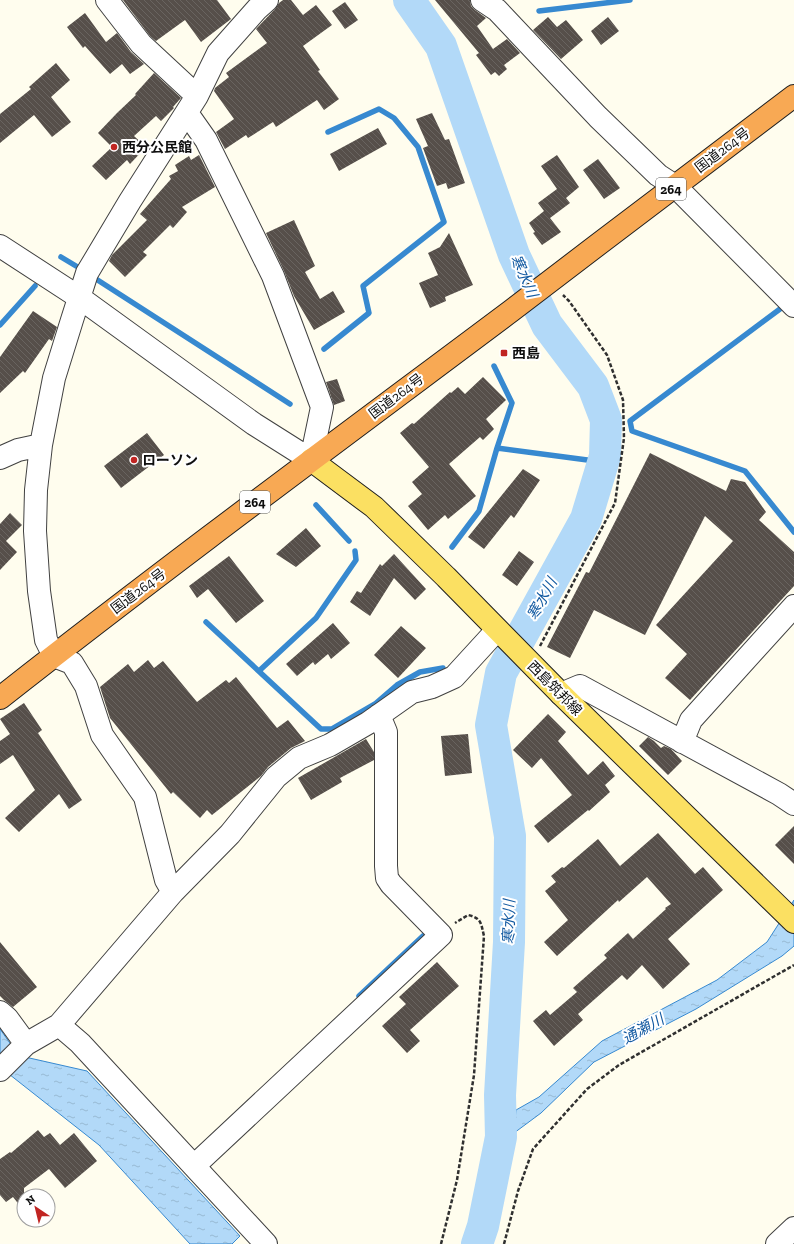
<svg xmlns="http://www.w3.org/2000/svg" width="794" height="1244" font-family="'Zilla Slab','Noto Sans JP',serif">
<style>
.water{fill:url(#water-ripples);stroke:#3789d0}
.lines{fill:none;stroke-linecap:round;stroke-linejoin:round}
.stream{stroke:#3789d0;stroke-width:5.5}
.river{stroke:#b2d9f8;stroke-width:32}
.building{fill:url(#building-back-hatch)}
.minor-casing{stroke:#414141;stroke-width:24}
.major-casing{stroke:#1f1f1f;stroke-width:24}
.highway-casing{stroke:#1f1f1f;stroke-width:24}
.path{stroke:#303030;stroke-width:2.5;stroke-dasharray:4 2;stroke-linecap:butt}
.minor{stroke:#fff;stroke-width:22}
.major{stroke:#fbe062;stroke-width:22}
.highway{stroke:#f8a954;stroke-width:22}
.poi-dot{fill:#c12522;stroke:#fff;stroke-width:1.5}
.labels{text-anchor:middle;stroke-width:4;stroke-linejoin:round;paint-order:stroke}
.shield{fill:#fff;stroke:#565656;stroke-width:1}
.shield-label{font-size:13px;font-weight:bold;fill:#0e0e0e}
.poi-label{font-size:14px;font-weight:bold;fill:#0e0e0e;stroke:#fff;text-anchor:start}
.street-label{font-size:14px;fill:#0e0e0e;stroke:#fff}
.water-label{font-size:15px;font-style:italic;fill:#145ba2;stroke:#fff}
</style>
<defs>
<pattern id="water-ripples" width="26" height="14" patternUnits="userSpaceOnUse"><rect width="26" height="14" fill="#b2d9f8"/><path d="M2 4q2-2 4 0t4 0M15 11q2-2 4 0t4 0" fill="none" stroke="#98b9d3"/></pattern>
<pattern id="building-back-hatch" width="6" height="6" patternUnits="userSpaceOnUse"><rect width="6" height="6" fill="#564f4a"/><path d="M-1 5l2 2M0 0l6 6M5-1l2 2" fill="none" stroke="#696460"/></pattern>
</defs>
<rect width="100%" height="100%" fill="#fffdee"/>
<!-- water -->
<path class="water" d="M 794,900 L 794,946 L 782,956 L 696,1009 L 594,1062 L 541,1113 L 514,1133 L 516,1110 L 539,1097 L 602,1041 L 717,980 L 767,942 Z
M 0,1029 L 14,1049 L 25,1057 L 87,1071 L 240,1236 L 232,1244 L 190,1244 L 99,1145 L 0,1067 Z"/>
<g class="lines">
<!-- stream -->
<path class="stream" d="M 539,11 L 630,0
M 61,257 L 76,266
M 96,279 L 290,404
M 784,306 L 630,421 L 632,431 L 745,471 L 794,532
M 0,325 L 35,286
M 324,349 L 369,313 L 363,286 L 444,222 L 418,147 L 394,118 L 379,109 L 328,132
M 494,366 L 512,403 L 497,448 L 595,461 L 605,456
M 316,505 L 349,541
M 452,547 L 479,511 L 497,448
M 206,622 L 321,729 L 332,729 L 375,704 L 397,685 L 420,672 L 443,668
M 259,671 L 316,618 L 356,560 L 355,551
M 359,996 L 423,936"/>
<!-- river -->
<path class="river" d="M 409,0 L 441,46 L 514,255 L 547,325 L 593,386 L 606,420 L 605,456 L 586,519 L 501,673 L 491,725 L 510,836 L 509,942 L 500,1095 L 501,1137 L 483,1226 L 477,1244"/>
</g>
<!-- building -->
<path class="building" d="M 123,0 L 217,0 L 231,19 L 201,42 L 185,20 L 156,41 L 150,36 Z
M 283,0 L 291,0 L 303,15 L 316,5 L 332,25 L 303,46 L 320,70 L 318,71 L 339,99 L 324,110 L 317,100 L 276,127 L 273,122 L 248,138 L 246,135 L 225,149 L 216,132 L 234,119 L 214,91 L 215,88 L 229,77 L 226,73 L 267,43 L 256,29 L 275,9 L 279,3 Z
M 435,0 L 470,0 L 471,6 L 475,10 L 486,18 L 477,26 L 493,49 L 507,39 L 520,53 L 504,65 L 507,69 L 499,76 L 495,72 L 491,75 L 476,55 L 479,53 Z
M 345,2 L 358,20 L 345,29 L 332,11 Z
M 85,13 L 106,42 L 117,33 L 131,52 L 144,64 L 130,74 L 122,64 L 110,74 L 85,46 L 83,48 L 67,27 Z
M 548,17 L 557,27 L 566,20 L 583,40 L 561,59 L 533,30 Z
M 608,17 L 619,31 L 601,45 L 591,31 Z
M 56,63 L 70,80 L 51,97 L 71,122 L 52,137 L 34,115 L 0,143 L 0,114 L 31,89 L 29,87 Z
M 154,73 L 181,98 L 173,107 L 174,108 L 161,121 L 156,116 L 134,136 L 146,147 L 130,164 L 127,160 L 106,180 L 92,166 L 112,147 L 98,133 L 117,113 L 136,95 L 135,94 Z
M 432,113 L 445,140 L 449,139 L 465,183 L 448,189 L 446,183 L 437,186 L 423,148 L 428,146 L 416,119 Z
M 378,128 L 387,144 L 339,171 L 330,154 Z
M 199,155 L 215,187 L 182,207 L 187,212 L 173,228 L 170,225 L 143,252 L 147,255 L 125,277 L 109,261 L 112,255 L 147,220 L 140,214 L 171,179 L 169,176 L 178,171 L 175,165 L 189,156 L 191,160 Z
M 557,155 L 579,187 L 566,198 L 570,203 L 550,218 L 561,232 L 542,245 L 533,233 L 535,232 L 529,223 L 544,211 L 538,203 L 557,189 L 541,166 Z
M 598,159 L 620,188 L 604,199 L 583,170 Z
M 294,220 L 315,266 L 305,272 L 320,299 L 333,291 L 345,312 L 314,330 L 294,296 L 284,271 L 266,233 Z
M 449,233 L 473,285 L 445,297 L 446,301 L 430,308 L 419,283 L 438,275 L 428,253 L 440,247 Z
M 33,311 L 57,327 L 52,341 L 49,339 L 25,373 L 23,371 L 0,393 L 0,357 Z
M 483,377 L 506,400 L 486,419 L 494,429 L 483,440 L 480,437 L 449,464 L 476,496 L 448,519 L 445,515 L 428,530 L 408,506 L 422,494 L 412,482 L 429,467 L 400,433 L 412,423 L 414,424 L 450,392 L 451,393 L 458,387 L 465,394 Z
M 337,379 L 345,401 L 334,405 L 326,382 Z
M 147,433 L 164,455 L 121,488 L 104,466 Z
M 650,453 L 726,491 L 731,479 L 745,482 L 766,512 L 759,520 L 794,552 L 794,586 L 690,700 L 665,678 L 687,654 L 656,625 L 733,541 L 705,516 L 645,635 L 594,610 L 570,658 L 547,647 L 586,572 L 589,573 Z
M 523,469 L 540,480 L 514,518 L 511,515 L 484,549 L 468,537 Z
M 10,513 L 22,525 L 6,541 L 17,552 L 0,570 L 0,524 Z
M 306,528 L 321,546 L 296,567 L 276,554 Z
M 519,551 L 534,562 L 517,586 L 502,575 Z
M 394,554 L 426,589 L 415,600 L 394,578 L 370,616 L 350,602 L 357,591 L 361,593 L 380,564 L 382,566 Z
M 229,556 L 264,601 L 236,623 L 208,589 L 197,598 L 189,586 Z
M 333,623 L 350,643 L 331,659 L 328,654 L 315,665 L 313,662 L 297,676 L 286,664 Z
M 401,626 L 426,648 L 398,678 L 374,655 Z
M 148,660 L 154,668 L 163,661 L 197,702 L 226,680 L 229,683 L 236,677 L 277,728 L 288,720 L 305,741 L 291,748 L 268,767 L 261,776 L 212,815 L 207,810 L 200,818 L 173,792 L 171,794 L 110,718 L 100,687 L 128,664 L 134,672 Z
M 24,703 L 42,730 L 38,733 L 82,800 L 69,809 L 59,794 L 19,832 L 5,818 L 35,790 L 13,755 L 0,764 L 0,741 L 10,734 L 0,719 Z
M 548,714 L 566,732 L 558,741 L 588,775 L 603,761 L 615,776 L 605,785 L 610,792 L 589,811 L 588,810 L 548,843 L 534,826 L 572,795 L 541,758 L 532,768 L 513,750 Z
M 468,734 L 472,773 L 445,776 L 441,736 Z
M 648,737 L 654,741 L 661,748 L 664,746 L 671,749 L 682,761 L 668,775 L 639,746 Z
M 366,739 L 374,752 L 374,760 L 340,778 L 342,782 L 311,800 L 298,778 Z
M 794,826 L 794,864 L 775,845 Z
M 658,833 L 695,874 L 703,867 L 723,890 L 668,939 L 690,964 L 663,989 L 642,965 L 627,980 L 622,975 L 578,1014 L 583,1020 L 554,1046 L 533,1021 L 546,1010 L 550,1015 L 577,992 L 573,988 L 607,958 L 604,955 L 628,933 L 633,939 L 666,909 L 665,908 L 671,904 L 647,877 L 619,902 L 618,900 L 557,956 L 544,942 L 568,920 L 545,891 L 556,882 L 551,876 L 562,867 L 564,868 L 598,839 L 620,866 Z
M 0,942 L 37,987 L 13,1007 L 4,1000 L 0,996 Z
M 437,962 L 459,986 L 410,1030 L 420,1041 L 407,1053 L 382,1026 L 406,1004 L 399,997 Z
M 38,1130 L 44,1137 L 50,1133 L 60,1145 L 74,1133 L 97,1161 L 65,1188 L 49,1169 L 24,1188 L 24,1211 L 13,1197 L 6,1202 L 0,1195 L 0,1159 L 10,1152 L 11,1153 Z"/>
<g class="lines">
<!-- minor casing -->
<g class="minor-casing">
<path id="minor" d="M 107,0 L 141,44 L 197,96
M 482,0 L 497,10 L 598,117 L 658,175 L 675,186 L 794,306
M 0,246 L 80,298 L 254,424 L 311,460 L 322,407 L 273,276 L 206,140 L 187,113
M 0,458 L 18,450 L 41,445
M 561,694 L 580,686 L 779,794 L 794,804
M 682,742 L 691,720 L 794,606
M 173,892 L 166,880 L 145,797 L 102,735 L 86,686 L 72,663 L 54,656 L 46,640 L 39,591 L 35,531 L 36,490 L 41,445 L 54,378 L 72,320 L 87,273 L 130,201 L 197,96 L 218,53 L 257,9 L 267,0
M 0,1012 L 7,1018 L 26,1044
M 59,1025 L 80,1043 L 266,1244
M 0,1070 L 26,1044 L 59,1025 L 173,892 L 230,834 L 276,777 L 299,758 L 330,745 L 368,723 L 412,692 L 432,687 L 454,677 L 497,630
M 194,1166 L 441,935 L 391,884 L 387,878 L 386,866 L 386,732 L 379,715
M 777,1244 L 794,1228"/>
</g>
<!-- major casing -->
<g class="major-casing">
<path id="major" d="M 311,460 L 374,507 L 446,577 L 561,694 L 794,922"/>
</g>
<!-- highway casing -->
<g class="highway-casing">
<path id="highway" d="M 0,698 C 168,566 340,439 511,311 C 605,239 699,168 794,96"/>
</g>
<!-- path -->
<path class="path" d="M 540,646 L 615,503 L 624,438 L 623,400 L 607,355 L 569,301 L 563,295
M 441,1244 L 457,1180 L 474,1075 L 484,936 C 481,924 482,918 468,915 L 455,923
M 504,1244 L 518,1191 L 533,1149 L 587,1089 L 619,1065 L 794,965"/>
<!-- minor -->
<use href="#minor" class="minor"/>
<!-- major -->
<use href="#major" class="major"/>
<!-- highway -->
<use href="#highway" class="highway"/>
</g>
<!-- markers -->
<g class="poi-dot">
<circle cx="114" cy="147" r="4"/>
<rect x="500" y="349" width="8" height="8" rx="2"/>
<circle cx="134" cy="460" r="4"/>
</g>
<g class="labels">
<!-- shield labels -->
<g class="shield">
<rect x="656" y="178" width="30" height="22" rx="3"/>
<rect x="240" y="491" width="30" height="22" rx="3"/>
</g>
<g class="shield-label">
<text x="671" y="194">264</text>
<text x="255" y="507">264</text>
</g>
<!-- poi labels -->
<g class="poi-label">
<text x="122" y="152">西分公民館</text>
<text x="512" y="358">西島</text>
<text x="142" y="465">ローソン</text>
</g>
<!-- street labels -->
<g class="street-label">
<text transform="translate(722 150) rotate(-37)" y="5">国道264号</text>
<text transform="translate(396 396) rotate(-37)" y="5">国道264号</text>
<text transform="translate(138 591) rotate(-37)" y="5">国道264号</text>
<text transform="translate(555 688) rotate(45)" y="5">西島筑邦線</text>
</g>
<!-- water labels -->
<g class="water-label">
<text transform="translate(524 276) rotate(66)" y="5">寒水川</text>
<text transform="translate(542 599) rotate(-61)" y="5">寒水川</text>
<text transform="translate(509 922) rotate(-89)" y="5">寒水川</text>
<text transform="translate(643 1029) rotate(-29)" y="5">通瀬川</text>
</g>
</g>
<!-- north arrow -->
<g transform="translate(36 1208) rotate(325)"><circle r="19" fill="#ffffff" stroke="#9f9f9f"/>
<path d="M0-3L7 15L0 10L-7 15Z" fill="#c12522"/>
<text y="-6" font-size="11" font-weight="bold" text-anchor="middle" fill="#0e0e0e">N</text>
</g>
</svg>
